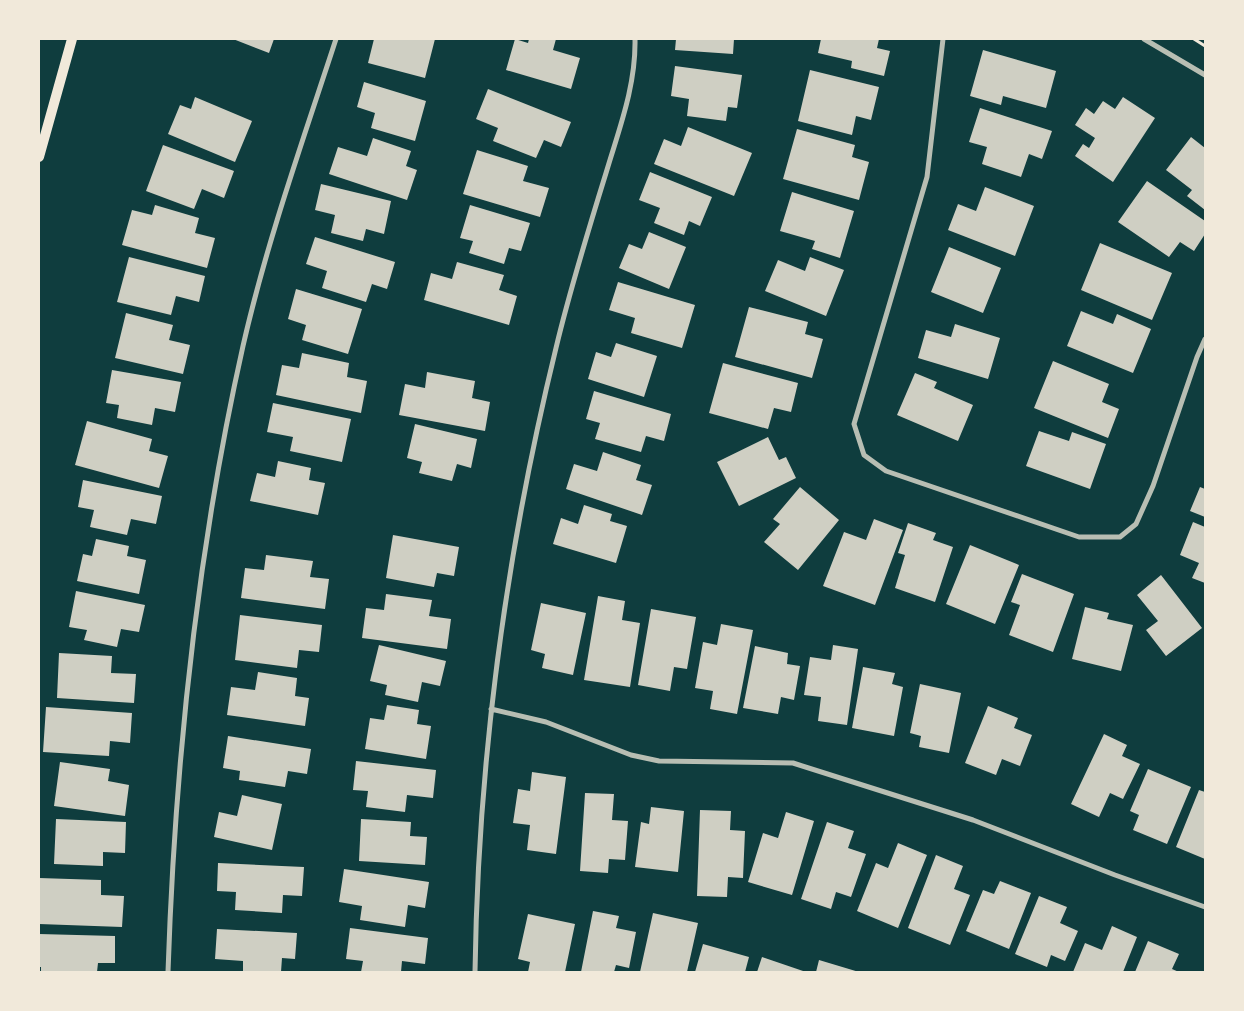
<svg xmlns="http://www.w3.org/2000/svg" width="1244" height="1011" font-family="'Roboto Serif',serif">
<style>
.building{fill:#cfcfc3}
.lines{fill:none;stroke-linecap:round;stroke-linejoin:round}
.path{stroke:#f1e9da;stroke-width:3}
.minor{stroke:#b8beb3;stroke-width:5}
.secondary{stroke:#f1e9da;stroke-width:10}
</style>
<rect width="100%" height="100%" fill="#0f3d3e"/>
<!-- building -->
<path class="building" d="M 233,39 L 274,39 L 269,53 Z
M 374,39 L 435,39 L 425,78 L 368,63 Z
M 515,39 L 528,43 L 529,39 L 556,39 L 553,50 L 580,58 L 571,89 L 506,70 Z
M 676,39 L 734,39 L 733,54 L 675,50 Z
M 821,39 L 879,39 L 877,48 L 890,51 L 884,76 L 851,68 L 852,61 L 818,53 Z
M 983,50 L 1056,71 L 1046,108 L 1003,96 L 1001,105 L 970,96 Z
M 675,66 L 742,75 L 737,108 L 728,107 L 726,121 L 687,116 L 689,99 L 671,96 Z
M 810,70 L 879,87 L 871,120 L 856,116 L 852,135 L 798,121 Z
M 364,82 L 426,101 L 415,141 L 371,128 L 375,113 L 357,107 Z
M 488,89 L 571,122 L 561,147 L 544,140 L 536,158 L 493,141 L 498,128 L 476,119 Z
M 195,97 L 252,121 L 235,162 L 168,134 L 180,105 L 191,109 Z
M 1123,97 L 1155,118 L 1113,182 L 1075,156 L 1083,144 L 1089,148 L 1095,138 L 1075,125 L 1086,108 L 1094,114 L 1103,101 L 1115,109 Z
M 980,108 L 1052,131 L 1042,159 L 1029,154 L 1021,177 L 982,164 L 987,147 L 969,142 Z
M 688,127 L 752,153 L 734,196 L 654,164 L 664,139 L 681,146 Z
M 797,129 L 855,145 L 852,157 L 869,162 L 859,200 L 783,179 Z
M 1191,137 L 1205,148 L 1205,210 L 1187,196 L 1192,190 L 1166,170 Z
M 373,138 L 411,151 L 406,166 L 417,170 L 407,200 L 329,174 L 338,147 L 367,156 Z
M 163,145 L 234,171 L 224,198 L 202,189 L 194,209 L 146,191 Z
M 477,150 L 528,166 L 523,181 L 549,188 L 540,217 L 463,194 Z
M 650,172 L 712,197 L 700,226 L 689,221 L 684,235 L 654,223 L 660,208 L 639,200 Z
M 1147,181 L 1205,221 L 1205,234 L 1194,251 L 1180,242 L 1169,257 L 1118,222 Z
M 321,184 L 391,201 L 384,234 L 366,229 L 363,241 L 331,233 L 335,215 L 315,210 Z
M 985,187 L 1034,206 L 1015,256 L 948,230 L 958,204 L 976,211 Z
M 792,192 L 854,211 L 840,258 L 812,249 L 815,241 L 780,231 Z
M 155,205 L 199,218 L 195,233 L 215,238 L 207,268 L 122,245 L 132,210 L 152,215 Z
M 470,205 L 530,223 L 521,251 L 509,248 L 504,264 L 469,253 L 473,241 L 460,238 Z
M 649,232 L 686,247 L 669,289 L 619,268 L 629,244 L 642,249 Z
M 315,237 L 395,262 L 387,289 L 372,284 L 366,302 L 322,288 L 327,271 L 306,264 Z
M 1100,243 L 1172,273 L 1152,320 L 1081,290 Z
M 949,247 L 1001,268 L 983,313 L 931,292 Z
M 129,257 L 205,276 L 199,302 L 176,296 L 171,315 L 117,302 Z
M 810,257 L 844,270 L 826,316 L 765,291 L 778,260 L 805,271 Z
M 457,262 L 504,275 L 499,290 L 517,296 L 509,325 L 424,300 L 431,273 L 452,279 Z
M 618,282 L 695,305 L 682,348 L 631,333 L 635,318 L 609,310 Z
M 296,289 L 362,309 L 348,354 L 302,340 L 306,325 L 288,319 Z
M 749,307 L 808,322 L 805,334 L 823,339 L 812,378 L 735,357 Z
M 1081,311 L 1113,324 L 1117,314 L 1151,329 L 1133,373 L 1067,346 Z
M 126,313 L 173,325 L 169,340 L 190,345 L 183,374 L 115,358 Z
M 955,324 L 1000,338 L 988,379 L 918,358 L 926,330 L 951,337 Z
M 616,343 L 657,356 L 644,397 L 588,379 L 596,352 L 611,357 Z
M 302,353 L 349,363 L 347,377 L 367,381 L 361,413 L 276,395 L 282,365 L 299,368 Z
M 1053,361 L 1109,384 L 1102,402 L 1119,409 L 1108,438 L 1034,408 Z
M 723,363 L 798,383 L 791,412 L 774,408 L 768,429 L 709,413 Z
M 112,370 L 181,382 L 175,412 L 155,408 L 152,425 L 117,418 L 119,405 L 106,403 Z
M 427,372 L 475,381 L 472,398 L 490,402 L 485,431 L 399,415 L 405,384 L 425,388 Z
M 915,373 L 937,382 L 934,388 L 973,405 L 958,441 L 897,415 Z
M 594,391 L 671,414 L 664,441 L 646,436 L 641,452 L 595,439 L 600,423 L 586,419 Z
M 273,403 L 351,419 L 342,462 L 290,451 L 293,437 L 267,432 Z
M 87,421 L 152,439 L 149,451 L 168,456 L 159,488 L 75,465 Z
M 415,424 L 477,439 L 471,468 L 457,464 L 452,481 L 419,473 L 422,462 L 407,458 Z
M 1039,431 L 1069,441 L 1072,432 L 1106,444 L 1090,489 L 1026,466 Z
M 768,437 L 779,460 L 786,457 L 796,478 L 739,506 L 717,462 Z
M 603,452 L 641,465 L 636,480 L 652,485 L 642,515 L 566,489 L 574,464 L 597,471 Z
M 278,461 L 311,468 L 309,480 L 325,483 L 318,515 L 250,501 L 257,473 L 275,477 Z
M 83,480 L 162,496 L 156,524 L 131,519 L 127,535 L 90,527 L 94,510 L 78,507 Z
M 800,487 L 839,520 L 798,570 L 764,542 L 780,524 L 773,519 Z
M 1200,487 L 1205,489 L 1205,517 L 1190,511 Z
M 584,505 L 612,514 L 610,521 L 627,526 L 616,563 L 553,544 L 561,518 L 578,524 Z
M 874,519 L 903,530 L 875,605 L 823,586 L 844,532 L 866,540 Z
M 1193,522 L 1205,527 L 1205,583 L 1192,578 L 1199,563 L 1180,555 Z
M 908,523 L 936,533 L 933,540 L 953,547 L 935,602 L 895,588 L 905,555 L 898,553 Z
M 393,535 L 459,547 L 454,576 L 437,573 L 434,587 L 386,578 Z
M 96,539 L 129,546 L 127,556 L 146,560 L 139,594 L 77,581 L 83,554 L 92,556 Z
M 970,545 L 1019,565 L 995,624 L 946,604 Z
M 266,555 L 313,561 L 310,577 L 329,579 L 325,609 L 241,598 L 245,568 L 264,570 Z
M 1022,574 L 1074,594 L 1053,652 L 1009,635 L 1020,605 L 1011,602 Z
M 1161,575 L 1202,628 L 1166,656 L 1146,630 L 1158,621 L 1137,595 Z
M 76,591 L 145,605 L 139,632 L 121,629 L 117,647 L 84,640 L 87,630 L 69,627 Z
M 386,594 L 432,600 L 429,616 L 451,619 L 447,649 L 362,638 L 366,608 L 384,610 Z
M 598,596 L 625,601 L 622,620 L 640,623 L 630,687 L 584,680 Z
M 541,603 L 586,613 L 573,675 L 542,668 L 545,654 L 531,650 Z
M 1085,607 L 1109,613 L 1107,619 L 1133,625 L 1121,671 L 1072,659 Z
M 651,609 L 696,617 L 687,669 L 674,667 L 670,691 L 638,685 Z
M 240,615 L 322,625 L 319,652 L 299,650 L 297,668 L 235,660 Z
M 721,624 L 753,630 L 737,714 L 710,709 L 713,691 L 695,688 L 703,642 L 717,645 Z
M 379,645 L 446,661 L 440,686 L 422,682 L 418,702 L 385,695 L 387,685 L 370,681 Z
M 833,645 L 858,649 L 847,725 L 818,721 L 821,697 L 804,695 L 810,657 L 831,660 Z
M 755,646 L 788,653 L 787,664 L 800,666 L 794,700 L 781,697 L 778,714 L 743,708 Z
M 59,653 L 112,656 L 111,673 L 136,674 L 134,703 L 57,698 Z
M 863,667 L 895,673 L 892,684 L 903,687 L 894,736 L 852,728 Z
M 258,672 L 297,678 L 295,696 L 309,698 L 305,726 L 227,715 L 231,687 L 255,690 Z
M 920,684 L 961,693 L 949,753 L 919,747 L 921,736 L 910,733 Z
M 387,705 L 419,710 L 417,724 L 431,726 L 426,759 L 365,749 L 370,718 L 384,720 Z
M 988,706 L 1018,718 L 1014,728 L 1032,735 L 1020,766 L 1002,759 L 996,775 L 965,763 Z
M 46,707 L 132,713 L 130,743 L 110,741 L 109,756 L 43,752 Z
M 1104,734 L 1127,745 L 1122,756 L 1140,764 L 1123,799 L 1110,793 L 1099,817 L 1071,804 Z
M 228,736 L 311,749 L 307,774 L 288,771 L 285,787 L 239,780 L 240,771 L 223,768 Z
M 356,761 L 436,770 L 433,798 L 407,795 L 405,812 L 366,807 L 368,791 L 353,790 Z
M 60,762 L 110,769 L 108,781 L 129,785 L 125,816 L 54,806 Z
M 1148,769 L 1191,787 L 1167,844 L 1133,830 L 1139,815 L 1130,811 Z
M 532,772 L 566,777 L 556,854 L 527,850 L 530,825 L 513,823 L 518,789 L 530,791 Z
M 1199,790 L 1205,792 L 1205,859 L 1176,847 Z
M 585,793 L 614,794 L 612,820 L 628,821 L 625,860 L 609,859 L 608,873 L 580,871 Z
M 242,795 L 282,804 L 272,850 L 214,837 L 219,812 L 237,816 Z
M 651,807 L 684,811 L 678,872 L 635,867 L 641,822 L 649,824 Z
M 700,810 L 731,811 L 730,830 L 745,831 L 743,878 L 728,877 L 727,897 L 697,896 Z
M 786,812 L 814,821 L 792,895 L 748,882 L 763,833 L 778,838 Z
M 56,819 L 126,822 L 125,853 L 103,852 L 103,866 L 54,864 Z
M 361,819 L 411,822 L 410,836 L 427,837 L 425,865 L 359,861 Z
M 827,822 L 854,831 L 848,848 L 866,854 L 851,897 L 836,892 L 831,909 L 801,899 Z
M 898,843 L 927,855 L 898,928 L 857,911 L 876,863 L 888,868 Z
M 936,855 L 963,866 L 954,889 L 970,895 L 950,945 L 908,928 Z
M 218,863 L 304,867 L 302,896 L 283,895 L 282,913 L 235,910 L 236,892 L 217,891 Z
M 344,869 L 429,882 L 425,908 L 408,905 L 405,927 L 360,920 L 362,906 L 339,902 Z
M 39,878 L 101,880 L 101,895 L 124,896 L 122,927 L 39,924 Z
M 1000,881 L 1031,893 L 1009,949 L 966,931 L 983,890 L 994,894 Z
M 1039,896 L 1067,907 L 1060,923 L 1078,931 L 1065,961 L 1051,955 L 1047,967 L 1015,954 Z
M 593,911 L 619,916 L 616,928 L 636,932 L 629,968 L 616,965 L 614,972 L 581,972 Z
M 653,913 L 698,923 L 687,972 L 640,972 Z
M 528,914 L 575,924 L 565,972 L 528,972 L 530,962 L 518,959 Z
M 1112,926 L 1137,937 L 1123,972 L 1073,972 L 1085,943 L 1102,950 Z
M 350,928 L 428,938 L 425,964 L 402,961 L 401,972 L 361,972 L 363,961 L 346,959 Z
M 217,929 L 297,933 L 295,959 L 282,958 L 281,972 L 243,972 L 243,961 L 215,959 Z
M 39,934 L 115,936 L 115,963 L 98,963 L 97,972 L 41,972 L 41,967 L 39,967 Z
M 1148,941 L 1179,954 L 1172,969 L 1179,972 L 1135,972 Z
M 703,944 L 749,957 L 745,972 L 695,972 Z
M 762,957 L 806,972 L 757,972 Z
M 819,960 L 859,972 L 816,972 Z"/>
<g class="lines">
<!-- path -->
<path class="path" d="M 1194,39 L 1205,46"/>
<!-- minor -->
<path class="minor" d="M 943,39 L 927,177 L 854,424 L 864,455 L 886,471 L 1079,537 L 1120,537 L 1136,524 L 1153,486 L 1197,357 L 1205,339
M 1144,39 L 1205,75
M 491,709 L 546,722 L 631,755 L 659,761 L 793,763 L 973,820 L 1115,875 L 1205,907
M 168,972 C 175,762 197,551 243,346 C 267,241 303,140 336,39
M 475,972 C 478,762 506,552 556,348 C 570,289 588,231 606,173 C 619,129 636,86 635,39"/>
<!-- secondary -->
<path class="secondary" d="M 39,157 L 72,39"/>
</g>
<!-- border -->
<rect width="1244" height="1011" fill="none" stroke="#f1e9da" stroke-width="80"/>
</svg>
